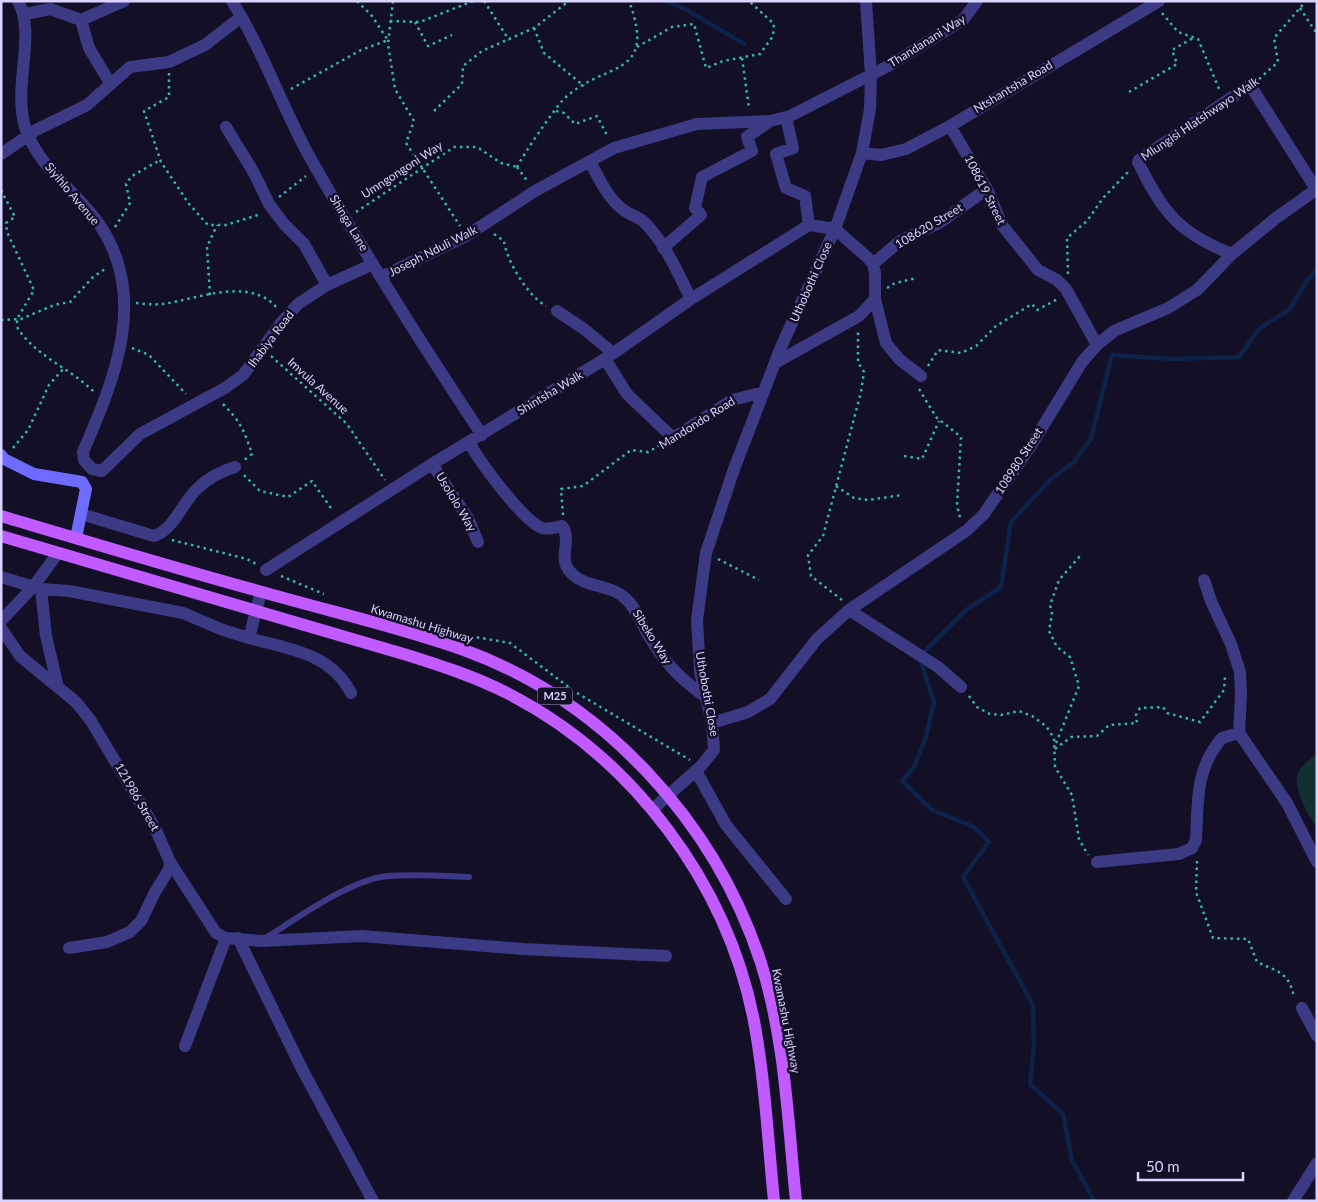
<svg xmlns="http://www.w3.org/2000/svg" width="1318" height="1202" font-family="Lato,sans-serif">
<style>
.green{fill:#12302f}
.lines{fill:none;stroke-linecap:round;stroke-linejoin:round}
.stream{stroke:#0c2248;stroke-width:4.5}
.path{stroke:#2fb8b0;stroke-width:2.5;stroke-dasharray:2.5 4;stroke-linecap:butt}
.lane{stroke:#3d3a85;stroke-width:6}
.street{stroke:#3d3a85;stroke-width:12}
.secondary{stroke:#6f6bff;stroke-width:12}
.primary{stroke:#c25bff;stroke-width:12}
.labels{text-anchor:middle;stroke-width:5;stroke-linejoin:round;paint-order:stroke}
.shield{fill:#130f26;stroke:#9e99be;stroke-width:1}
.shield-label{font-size:11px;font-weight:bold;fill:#d9d4ff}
.street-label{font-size:12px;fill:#d9d4ff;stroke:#130f26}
</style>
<rect width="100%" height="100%" fill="#130f26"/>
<!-- green -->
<path class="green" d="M 1317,754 L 1317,828 C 1308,813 1291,788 1299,771 C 1302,765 1312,758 1317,754 Z"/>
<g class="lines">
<!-- stream -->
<path class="stream" d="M 666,1 L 687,10 L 744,44
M 1094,1201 L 1072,1160 L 1063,1114 L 1030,1084 L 1034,1047 L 1033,1005 L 963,877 L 989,842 L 974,827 L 932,810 L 902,781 L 914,767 L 926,737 L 934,702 L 920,659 L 923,653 L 966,610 L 1001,587 L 1011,522 L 1050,480 L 1074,462 L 1091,439 L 1112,355 L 1171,359 L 1239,357 L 1260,328 L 1289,310 L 1308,279 L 1317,269"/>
<!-- path -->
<path class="path" d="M 357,1 L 372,16 L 387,39
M 393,1 L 388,44 L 395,89 L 414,121 L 406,143 L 460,226
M 484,1 L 509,40
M 1300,8 L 1317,34
M 1162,13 L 1178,32 L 1198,39 L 1220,91
M 390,21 L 420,22 L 473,1
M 415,22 L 428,46 L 452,35
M 534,28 L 544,53 L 584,86
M 637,47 L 672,27 L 694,24 L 706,68 L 723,61 L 760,54 L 773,36 L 774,24 L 749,1
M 742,58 L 749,108
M 169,73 L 169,97 L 144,111 L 161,162 L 189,204 L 208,225 L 226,225 L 261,214
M 1259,79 L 1278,62 L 1274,38 L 1306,1
M 291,89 L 361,50 L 388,40
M 1129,92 L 1177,64 L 1172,50 L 1195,37
M 434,111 L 462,84 L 463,66 L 482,51 L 534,28 L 569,1
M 556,111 L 564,113 L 575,124 L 597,116 L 608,137
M 517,167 C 525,152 551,114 562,101 C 601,60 659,81 629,1
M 517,167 L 528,182
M 1,190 L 15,217 L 6,223 L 7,232 L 34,290 L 17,319 L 17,327 C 35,356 70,368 94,392
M 279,197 L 306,176
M 356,212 L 454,147 L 477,147 L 501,163 L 517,167
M 115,227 L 130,203 L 126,184 L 132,176 L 160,160
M 494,234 L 504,241 C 507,262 528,296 546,306
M 1068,274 L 1067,238 L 1087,221 L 1103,198 L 1128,172
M 887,288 L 895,283 L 917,278
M 210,295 L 207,247 L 217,225
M 136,303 C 145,304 154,305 163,304 C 197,299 250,276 277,308
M 1,320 L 21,319 L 54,305 L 70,302 L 93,277 L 105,269
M 132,348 L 149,355 L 186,394
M 271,356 L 347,424 L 385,480
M 928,366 L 938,350 L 961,353 L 976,346 L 996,326 L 1032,304 L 1037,310 L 1058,299
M 919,389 L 936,417 L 961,437 L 957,505 L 960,518
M 223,404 C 240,421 245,432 252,454 L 244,460
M 13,448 L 28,430 L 49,385 L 64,368
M 904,456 L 922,459 L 939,421
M 244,475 L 260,491 L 288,497 L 312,481 L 333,511
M 836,486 L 854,498 L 868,500 L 902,495
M 563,515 L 561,489 L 583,486 L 631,450 L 648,452 L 662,444
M 172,540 L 247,559 L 256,564
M 718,559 L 759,580
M 281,576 L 324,594
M 842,600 L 811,576 L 808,555 L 823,536 L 861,392 L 864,372 L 858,362 L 858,330
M 464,635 L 510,643 L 570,688
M 577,693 L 690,760
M 969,696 L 977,707 L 990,714 L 1001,715 L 1019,711 L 1032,716 L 1046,726 L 1054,738 L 1055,767 L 1072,795 L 1079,839 L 1088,855
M 1056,743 L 1079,686 L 1070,657 L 1057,647 L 1049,631 L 1052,614 L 1050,605 L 1059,580 L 1080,556
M 1055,749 L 1071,737 L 1097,736 L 1109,725 L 1137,723 L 1136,715 L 1140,708 L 1163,707 L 1167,713 L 1200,722 L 1224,690 L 1225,676 L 1227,676
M 1197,861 L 1196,892 L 1213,938 L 1248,939 L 1257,962 C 1278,972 1289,972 1294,997"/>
<!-- lane -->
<path class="lane" d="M 264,939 C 296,919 351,879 388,876 C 414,874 442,876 469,877"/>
<!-- street -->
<path class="street" d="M 18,1 C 38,37 9,92 28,135 C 42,169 76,192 97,221 C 150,295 115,378 83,452 L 84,460 L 92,469 L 102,471 L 140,434 L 225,388 L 243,375 L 281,323 L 298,304 L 327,285 L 373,264
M 232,1 C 262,49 281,104 308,154 C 362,250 421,343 482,435
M 25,14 L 50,9 L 81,20 L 124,1
M 81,20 L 89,48 L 110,83
M 786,117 L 793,148 L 776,154 L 786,188 L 805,196 L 809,225
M 950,126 L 987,189 L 1002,225 L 1038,270 L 1057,280 L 1066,289 L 1097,345
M 226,127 L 254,173 L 269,204 L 284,224 L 304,244 L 327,285
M 862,153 L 881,155 L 906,149 L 950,126 L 1159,1
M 1,154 L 36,130 L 87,105 L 130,67 L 169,62 L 205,45 L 241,17
M 590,161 C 598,177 609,201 625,211 C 632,216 640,217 645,223 C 665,243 678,273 691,299
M 663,248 L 701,215 L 695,208 L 702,177 L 752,151 L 747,137 L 770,121
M 1232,254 C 1178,233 1163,212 1138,162 L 1139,160 L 1250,85 L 1316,189
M 873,264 L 900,241 L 939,223 L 987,189
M 381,277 L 466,236 L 535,191 L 614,148 L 697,124 L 770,121 L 790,116 L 890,65 L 963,20 L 977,1
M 875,299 L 886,343 L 899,359 L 921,376
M 557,311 L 584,329 L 613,353
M 605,359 L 627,394 L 673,438 L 732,400 L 764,392
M 469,442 C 479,461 523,521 542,528 C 548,530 556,527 562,526 C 572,540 559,555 568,569 C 582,589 609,583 625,598 C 636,607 641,624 649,636 C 664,662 681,680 706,697
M 432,464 L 468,518 L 478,542
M 81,514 L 154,536 C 175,529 182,502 198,488 C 208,478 222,471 235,467
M 266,570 L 432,464 L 605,359 L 691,299 L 809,225 L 835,229 L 868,258 L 873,264 L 875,273 L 875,299 L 859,316 L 775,363
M 1,577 L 41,589 L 69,591 L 183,613 L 223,630 L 249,638 L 261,592
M 1204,580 L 1211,601 L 1231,644 L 1240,672 L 1241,695 L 1239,733 L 1287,803 L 1317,862
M 41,589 L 46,636 L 58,687
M 849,610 L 938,667 L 961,687
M 1,621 L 33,587 L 58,553
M 1,628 L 20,656 L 76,702 L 91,721 L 155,828 L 170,862 L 169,869 L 154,894 L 141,921 L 130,932 L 107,942 L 69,948
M 249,638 C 289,649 331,653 351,693
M 712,723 L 748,712 L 770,699 L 817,639 L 849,610 L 966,531 L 984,514 L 1032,444 L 1082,362 L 1097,345 L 1114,331 L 1168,308 L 1197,290 L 1232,254 L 1276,218 L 1317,189
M 696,771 L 726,825 L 786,899
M 653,809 L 701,766 L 714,750 L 712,723 L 700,672 L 697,620 L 706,553 L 734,469 L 781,347 L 835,229 L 862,153 L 870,109 L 871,75 L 866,1
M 170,862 L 216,933 L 226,938 L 261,941 L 362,936 L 523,949 L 666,956
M 1097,862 L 1179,854 L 1192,848 L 1196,840 C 1198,802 1195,769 1222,738 L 1239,733
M 238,938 L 302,1069 L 373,1201
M 1302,1008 L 1317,1036
M 185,1046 L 226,938
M 1293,1201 L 1317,1163"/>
<!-- secondary -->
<path class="secondary" d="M 1,455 L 4,459 L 34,474 L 82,482 L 86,489 L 76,538"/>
<!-- primary -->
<path class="primary" d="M 1,516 C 89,542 177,569 266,593 C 332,612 400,627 464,650 C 604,701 715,822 761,963 C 785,1038 788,1122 796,1201
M 1,536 L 407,655 C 442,666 476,677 509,694 C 633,758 727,883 754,1021 C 765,1080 768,1141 774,1201"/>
</g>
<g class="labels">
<!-- shield labels -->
<rect class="shield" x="537.5" y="687.5" width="35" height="17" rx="4"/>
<g class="shield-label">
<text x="555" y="700">M25</text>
</g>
<!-- street labels -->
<g class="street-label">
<text transform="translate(927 41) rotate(-32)" y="4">Thandanani Way</text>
<text transform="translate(1013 87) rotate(-31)" y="4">Ntshantsha Road</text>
<text transform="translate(1200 119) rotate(-34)" y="4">Mlungisi Hlatshwayo Walk</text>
<text transform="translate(402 170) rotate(-33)" y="4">Umngongoni Way</text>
<text transform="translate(985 190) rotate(63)" y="4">108619 Street</text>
<text transform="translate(72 194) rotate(50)" y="4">Siyihlo Avenue</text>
<text transform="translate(349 223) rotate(59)" y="4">Shinga Lane</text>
<text transform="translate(929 226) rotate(-31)" y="4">108620 Street</text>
<text transform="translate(433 251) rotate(-27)" y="4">Joseph Nduli Walk</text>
<text transform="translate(811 282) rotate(-66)" y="4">Uthobothi Close</text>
<text transform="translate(271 339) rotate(-53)" y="4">Ihabiya Road</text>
<text transform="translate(318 386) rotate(42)" y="4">Imvula Avenue</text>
<text transform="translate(550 393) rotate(-31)" y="4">Shintsha Walk</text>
<text transform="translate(697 423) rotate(-32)" y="4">Mandondo Road</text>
<text transform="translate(1019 461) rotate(-57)" y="4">108980 Street</text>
<text transform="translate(456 502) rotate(59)" y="4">Usololo Way</text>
<text transform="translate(422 624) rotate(17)" y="4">Kwamashu Highway</text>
<text transform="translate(652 637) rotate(58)" y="4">Sibeko Way</text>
<text transform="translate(707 694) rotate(80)" y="4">Uthobothi Close</text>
<text transform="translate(137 797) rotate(60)" y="4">121986 Street</text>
<text transform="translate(786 1021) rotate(79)" y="4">Kwamashu Highway</text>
</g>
</g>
<!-- border -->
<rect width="1318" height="1202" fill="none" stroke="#d9d4ff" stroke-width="5"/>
<!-- scale -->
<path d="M1138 1172v8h105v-8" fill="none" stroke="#d9d4ff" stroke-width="2.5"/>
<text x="1146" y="1172" font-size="15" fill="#d9d4ff" stroke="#130f26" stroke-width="4" paint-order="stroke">50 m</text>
</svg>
